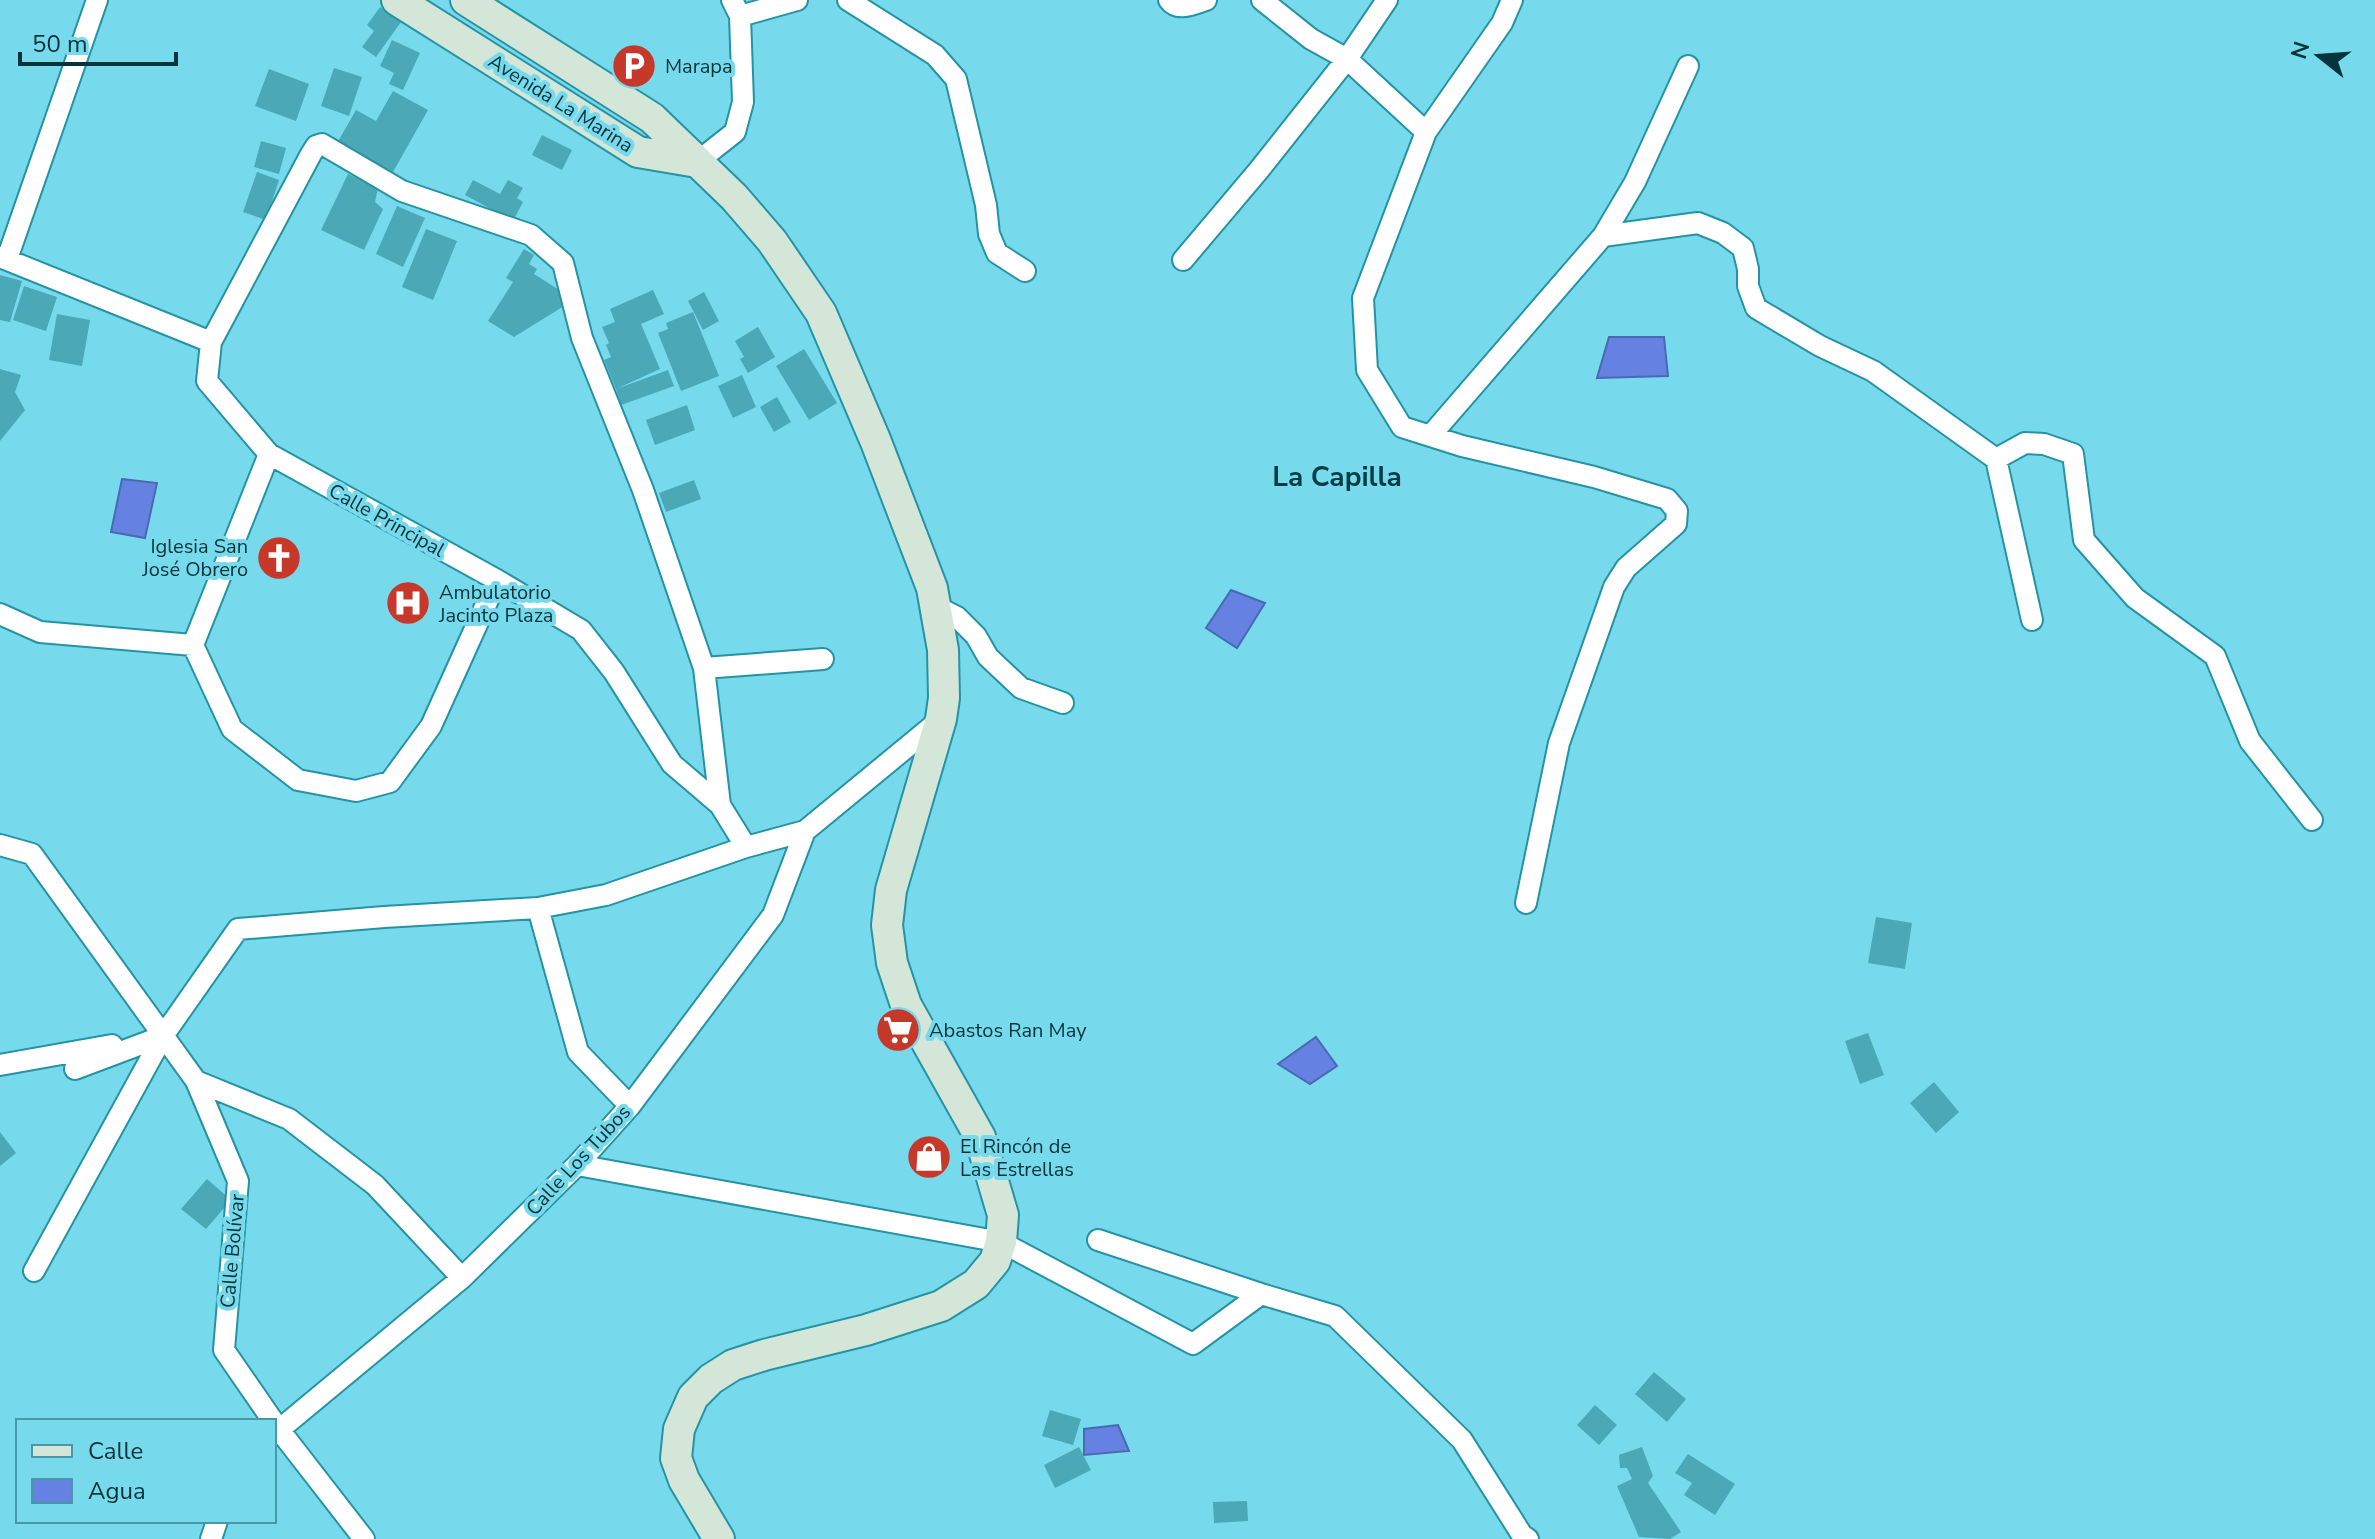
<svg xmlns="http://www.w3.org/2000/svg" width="2375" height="1539" font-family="'Nunito Sans',sans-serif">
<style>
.water{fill:#6581e2;stroke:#486ab0;stroke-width:2}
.building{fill:#4ba8b7}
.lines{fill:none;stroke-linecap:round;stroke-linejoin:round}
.street-casing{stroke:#2593a4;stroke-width:24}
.secondary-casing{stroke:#2593a4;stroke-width:34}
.street{stroke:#fff;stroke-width:20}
.secondary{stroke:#d3e6d7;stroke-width:30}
.labels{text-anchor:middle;stroke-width:8;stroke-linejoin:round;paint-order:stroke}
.poi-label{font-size:20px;fill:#05343b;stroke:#76daec;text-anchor:start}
.street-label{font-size:20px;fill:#05343b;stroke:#76daec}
.district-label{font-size:28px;font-weight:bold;fill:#003c45;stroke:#76daec}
</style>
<rect width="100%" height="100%" fill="#76daec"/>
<!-- water -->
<path class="water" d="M 1609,337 L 1664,337 L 1668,376 L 1597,378 Z
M 122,479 L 157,483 L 145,538 L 111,532 Z
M 1231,590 L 1265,603 L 1237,648 L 1206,628 Z
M 1316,1037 L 1337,1066 L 1310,1084 L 1278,1064 Z
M 1118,1425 L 1129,1451 L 1084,1455 L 1084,1429 Z"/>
<!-- building -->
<path class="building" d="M 380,7 L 401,22 L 376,57 L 362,47 L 374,31 L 367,25 Z
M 392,40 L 420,53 L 403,90 L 389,84 L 394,73 L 380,66 Z
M 334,68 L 362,77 L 349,116 L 321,106 Z
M 269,69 L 309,84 L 296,121 L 255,106 Z
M 393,91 L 428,110 L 393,172 L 361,154 L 359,158 L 336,145 L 356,110 L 376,121 Z
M 542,135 L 572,150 L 562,170 L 532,155 Z
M 261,141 L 286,148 L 279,174 L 254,167 Z
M 257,172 L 279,180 L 266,220 L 243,212 Z
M 348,174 L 378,188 L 375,202 L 383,209 L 364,250 L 321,230 Z
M 473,180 L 500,194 L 508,180 L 523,188 L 517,198 L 523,202 L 513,221 L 465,195 Z
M 397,206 L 425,218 L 403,267 L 376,254 Z
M 426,229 L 457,241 L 433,300 L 402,287 Z
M 524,249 L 534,255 L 529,264 L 537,269 L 534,274 L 564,293 L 564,306 L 514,337 L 488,321 L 513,282 L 506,278 Z
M 0,275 L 22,281 L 10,322 L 0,320 Z
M 24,286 L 57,297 L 46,331 L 13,320 Z
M 653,290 L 664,314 L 641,324 L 660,369 L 616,389 L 604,360 L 611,357 L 606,345 L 609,343 L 602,327 L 615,322 L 610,309 Z
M 704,292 L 719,321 L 703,330 L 688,301 Z
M 693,312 L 719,376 L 681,391 L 658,333 L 668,329 L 666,323 Z
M 57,314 L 90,320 L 82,366 L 49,360 Z
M 758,327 L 775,357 L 748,373 L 740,359 L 744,357 L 735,341 Z
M 804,349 L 837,403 L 809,420 L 776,366 Z
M 0,369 L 21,375 L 15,392 L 25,410 L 0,441 Z
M 668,370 L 674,386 L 621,405 L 616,389 Z
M 742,375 L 756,407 L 733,418 L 718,386 Z
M 777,397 L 791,422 L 774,432 L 760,407 Z
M 687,405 L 695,430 L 655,445 L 646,420 Z
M 694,480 L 701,499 L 666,512 L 659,493 Z
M 1876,917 L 1912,923 L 1905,969 L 1868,963 Z
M 1868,1033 L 1884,1075 L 1860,1084 L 1845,1041 Z
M 1934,1082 L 1959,1112 L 1936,1133 L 1910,1103 Z
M 0,1132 L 16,1153 L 0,1166 Z
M 207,1179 L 231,1200 L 206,1229 L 181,1209 Z
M 1654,1372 L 1686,1399 L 1667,1422 L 1635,1394 Z
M 1595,1405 L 1617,1425 L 1599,1445 L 1577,1425 Z
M 1050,1410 L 1081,1419 L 1073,1445 L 1042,1436 Z
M 1079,1447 L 1091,1470 L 1055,1488 L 1044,1465 Z
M 1642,1447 L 1653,1476 L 1648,1483 L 1681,1532 L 1670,1539 L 1639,1537 L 1617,1486 L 1632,1479 L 1627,1468 L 1620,1468 L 1619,1455 Z
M 1688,1454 L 1735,1484 L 1715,1515 L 1684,1495 L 1692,1483 L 1675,1473 Z
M 1247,1501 L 1248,1521 L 1214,1523 L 1213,1502 Z"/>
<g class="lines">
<!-- street casing -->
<g class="street-casing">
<path id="street" d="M 848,0 L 935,55 L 956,79 L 986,205 L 989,234 L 997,253 L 1025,271
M 1169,0 C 1178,12 1193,4 1206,0
M 1262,0 L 1311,39 L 1347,59 L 1426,132 L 1363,298 L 1367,370 L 1402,427 L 1462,446 L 1594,477 L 1667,499 L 1677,511 L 1676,524 L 1626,568 L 1614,587 L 1559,743 L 1526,903
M 740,16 L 797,0
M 1426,132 L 1502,23 L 1512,0
M 697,162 L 735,132 L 743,102 L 740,16 L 732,0
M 1603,236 L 1635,182 L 1688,66
M 0,257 L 211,342 L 207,381 L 269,454 L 497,580 L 581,630 L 614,672 L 672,764 L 720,805 L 746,847
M 7,259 L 97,0
M 1183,260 L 1259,170 L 1347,59 L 1387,0
M 211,342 L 311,154 L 316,146 L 322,144 L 402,191 L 531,235 L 563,263 L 582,338 L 643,490 L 704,668 L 720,805
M 1431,435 L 1603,236 L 1698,223 L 1723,233 L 1743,248 L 1748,269 L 1748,286 L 1756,308 L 1820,346 L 1873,371 L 1996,459 L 2032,620
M 269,454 L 193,645 L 232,729 L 298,780 L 356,791 L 390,782 L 431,726 L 497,580
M 1996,459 L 2025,443 L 2044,444 L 2073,454 L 2084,540 L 2135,598 L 2215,656 L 2250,741 L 2312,820
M 935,606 L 957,617 L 976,636 L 988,657 L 1021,688 L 1063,703
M 0,614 L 40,632 L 193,645
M 704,668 L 823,659
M 0,845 L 32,854 L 196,1081 L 238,1181 L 224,1350 L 273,1421
M 538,908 L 578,1052 L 630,1106
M 0,1065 L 112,1045
M 75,1069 L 163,1036 L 238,929 L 384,917 L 538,908 L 606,895 L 746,847 L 805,831 L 941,719
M 196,1081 L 289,1119 L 375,1185 L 462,1278
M 577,1165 L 1001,1242 L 1193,1344 L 1261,1294 L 1335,1316 L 1462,1440 L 1522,1535 L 1528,1539
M 1098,1240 L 1261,1294
M 34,1271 L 163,1036
M 274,1423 L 364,1539
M 274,1434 L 462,1278 L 577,1165 L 630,1106 L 773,915 L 805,831
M 211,1539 L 217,1521"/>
</g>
<!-- secondary casing -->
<g class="secondary-casing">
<path id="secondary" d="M 397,0 L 638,152 L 697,162
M 466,0 L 652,118 L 734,197 L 772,241 L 821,313 L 876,442 L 932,588 L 943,650 L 944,698 L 941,719 L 891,890 L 887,925 L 892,963 L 906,1005 L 980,1137 L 1003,1215 L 1001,1242 L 995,1261 L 976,1284 L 941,1306 L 866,1330 L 764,1355 L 733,1365 L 711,1379 L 693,1397 L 679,1429 L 676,1458 L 684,1480 L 719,1539"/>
</g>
<!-- street -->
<use href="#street" class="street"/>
<!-- secondary -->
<use href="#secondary" class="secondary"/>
</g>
<!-- icons -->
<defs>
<g id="parking-disc" transform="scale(2.3)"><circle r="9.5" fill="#c6392a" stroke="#76daec"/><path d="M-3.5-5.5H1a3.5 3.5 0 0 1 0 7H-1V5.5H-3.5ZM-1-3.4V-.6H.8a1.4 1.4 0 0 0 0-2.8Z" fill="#fff"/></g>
<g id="church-disc" transform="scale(2.3)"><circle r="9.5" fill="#c6392a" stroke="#76daec"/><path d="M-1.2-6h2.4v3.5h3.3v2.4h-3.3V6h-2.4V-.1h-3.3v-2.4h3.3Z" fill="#fff"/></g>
<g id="hospital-disc" transform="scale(2.3)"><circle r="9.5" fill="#c6392a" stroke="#76daec"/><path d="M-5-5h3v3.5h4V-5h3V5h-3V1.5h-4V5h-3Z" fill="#fff"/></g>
<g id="supermarket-disc" transform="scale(2.3)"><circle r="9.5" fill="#c6392a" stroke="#76daec"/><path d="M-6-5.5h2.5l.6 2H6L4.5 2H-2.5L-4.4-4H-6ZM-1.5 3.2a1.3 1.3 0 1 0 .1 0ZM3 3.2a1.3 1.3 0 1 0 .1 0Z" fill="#fff"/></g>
<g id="shop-disc" transform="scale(2.3)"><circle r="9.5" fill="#c6392a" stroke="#76daec"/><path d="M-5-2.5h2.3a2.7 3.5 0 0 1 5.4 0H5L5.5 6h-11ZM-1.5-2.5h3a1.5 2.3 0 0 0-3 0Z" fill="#fff"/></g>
</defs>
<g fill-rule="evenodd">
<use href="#parking-disc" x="634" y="66"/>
<use href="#church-disc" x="279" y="558"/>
<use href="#hospital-disc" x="408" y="603"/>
<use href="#supermarket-disc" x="898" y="1030"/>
<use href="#shop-disc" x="929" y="1157"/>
</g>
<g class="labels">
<!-- poi labels -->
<g class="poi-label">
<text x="665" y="73">Marapa</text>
<text x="248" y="553" text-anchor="end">Iglesia San<tspan x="248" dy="23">José Obrero</tspan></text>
<text x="439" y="599">Ambulatorio<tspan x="439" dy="23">Jacinto Plaza</tspan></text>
<text x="929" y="1037">Abastos Ran May</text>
<text x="960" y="1153">El Rincón de<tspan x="960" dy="23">Las Estrellas</tspan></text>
</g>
<!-- street labels -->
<g class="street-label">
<text transform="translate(561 103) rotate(32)" y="7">Avenida La Marina</text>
<text transform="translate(387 520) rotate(29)" y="7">Calle Principal</text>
<text transform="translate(578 1160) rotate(-47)" y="7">Calle Los Tubos</text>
<text transform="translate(232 1251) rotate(-85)" y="7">Calle Bolívar</text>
</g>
<!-- district labels -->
<g class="district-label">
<text x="1337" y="486">La Capilla</text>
</g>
</g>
<!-- legend -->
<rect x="16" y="1419" width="260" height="104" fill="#76daec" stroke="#4998a5" stroke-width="2"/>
<rect x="32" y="1445" width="40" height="12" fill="#d3e6d7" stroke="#4998a5" stroke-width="2"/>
<text x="88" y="1459" font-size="24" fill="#05343b">Calle</text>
<rect x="32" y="1479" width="40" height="24" fill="#6581e2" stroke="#4998a5" stroke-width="2"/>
<text x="88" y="1499" font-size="24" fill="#05343b">Agua</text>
<!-- north arrow -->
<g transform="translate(2319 56) rotate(287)" stroke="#76daec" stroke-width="6" paint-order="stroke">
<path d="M0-6L14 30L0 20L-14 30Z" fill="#05343b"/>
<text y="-12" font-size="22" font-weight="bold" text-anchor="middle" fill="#05343b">N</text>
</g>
<!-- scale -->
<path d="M20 52v12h156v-12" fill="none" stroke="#05343b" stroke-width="4"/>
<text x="32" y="52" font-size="24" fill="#05343b" stroke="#76daec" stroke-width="6" paint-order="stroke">50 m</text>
</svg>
